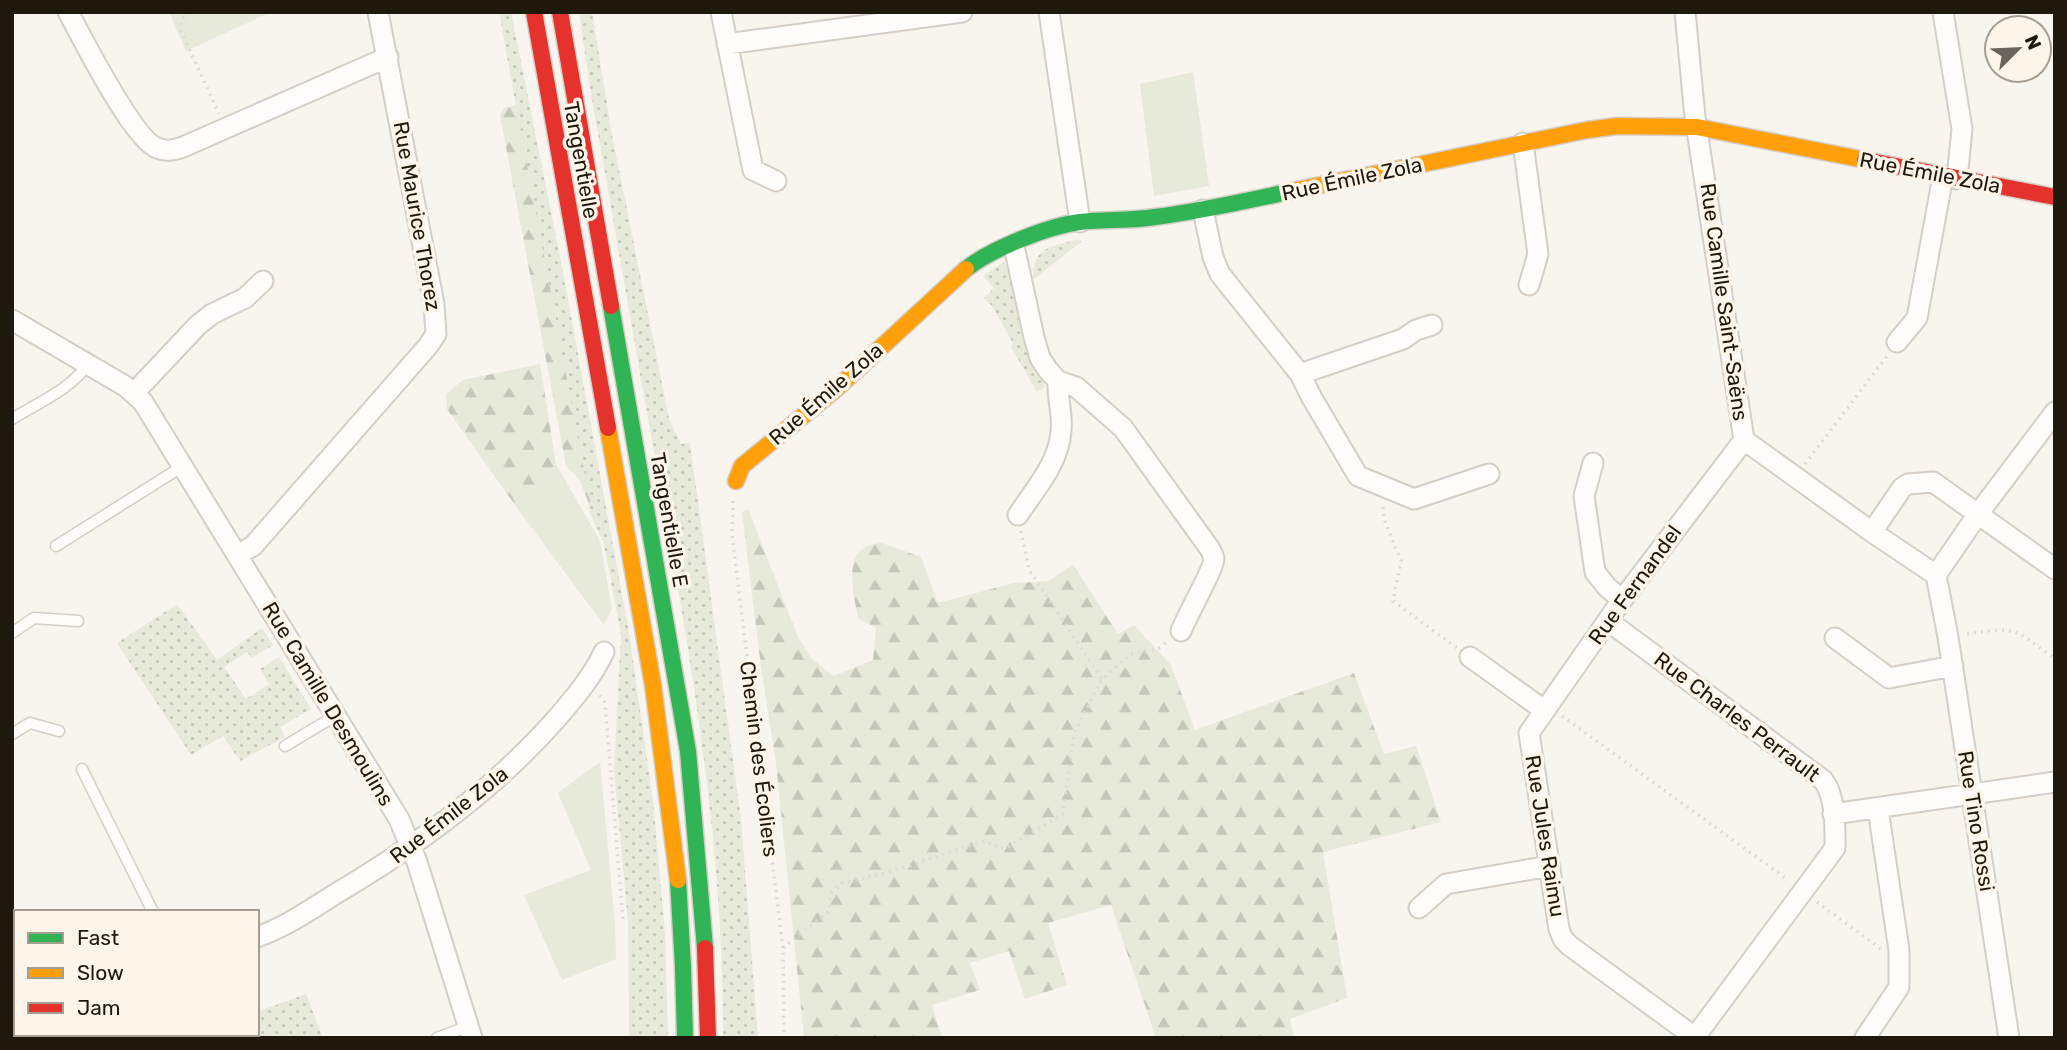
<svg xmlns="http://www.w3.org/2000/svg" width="2067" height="1050" font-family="Rubik,sans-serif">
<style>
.grass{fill:url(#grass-dots)}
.forest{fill:url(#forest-firs)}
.green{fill:#e7e9db}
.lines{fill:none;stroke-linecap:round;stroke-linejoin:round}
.lane-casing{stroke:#d4cec6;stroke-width:13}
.street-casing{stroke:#d4cec6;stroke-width:23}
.fast-casing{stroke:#d4cec6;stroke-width:19}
.slow-casing{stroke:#d4cec6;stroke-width:19}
.jam-casing{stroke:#d4cec6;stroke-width:19}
.path{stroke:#dddbd9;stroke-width:3.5;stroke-dasharray:2 5;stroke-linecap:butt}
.lane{stroke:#fefdfc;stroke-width:10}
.street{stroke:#fefdfc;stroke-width:19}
.fast{stroke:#30b455;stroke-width:16}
.slow{stroke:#ff9f0a;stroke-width:16}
.jam{stroke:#e5322d;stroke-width:16}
.labels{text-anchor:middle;stroke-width:7;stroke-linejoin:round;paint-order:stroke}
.street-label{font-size:21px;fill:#1e180d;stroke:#fdf5e9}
</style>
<defs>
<pattern id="grass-dots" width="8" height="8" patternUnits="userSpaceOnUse" patternTransform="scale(1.75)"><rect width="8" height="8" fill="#e7e9db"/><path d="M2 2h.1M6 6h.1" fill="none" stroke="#c6c7bb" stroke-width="1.8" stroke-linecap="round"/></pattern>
<pattern id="forest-firs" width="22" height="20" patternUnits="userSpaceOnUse" patternTransform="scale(1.75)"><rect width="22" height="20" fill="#e7e9db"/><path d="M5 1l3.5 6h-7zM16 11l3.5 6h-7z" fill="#c6c7bb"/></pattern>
</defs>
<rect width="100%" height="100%" fill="#f8f4ee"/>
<!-- grass -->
<path class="grass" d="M 499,12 L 511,12 L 563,272 L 629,633 L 653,801 L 665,932 L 668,1038 L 629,1038 L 628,921 L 614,771 L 621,635 L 604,544 L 590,513 Z
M 579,12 L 592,12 L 612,135 L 669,419 L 681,444 L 690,443 L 741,819 L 758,1038 L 723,1038 C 724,850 692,665 659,480 C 636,352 614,223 591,94 Z
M 1079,239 L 1081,242 L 1034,279 C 1030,246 1055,246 1079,239 Z
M 1003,262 L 1010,270 L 1029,355 L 1045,387 L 1037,392 L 1011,347 L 1013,343 L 992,306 L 984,298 L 994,288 L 983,276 Z
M 177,604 L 217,660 L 262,628 L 273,645 L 252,658 L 247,652 L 224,667 L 246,699 L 269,684 L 260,669 L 279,657 L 311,709 L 280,727 L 285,737 L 240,761 L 223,736 L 191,755 L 117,643 Z
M 306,994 L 323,1038 L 252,1038 L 251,1034 L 257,1034 L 257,1012 Z"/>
<!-- forest -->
<path class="forest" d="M 516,105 L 591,508 L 579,479 L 566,466 L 500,115 L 504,108 Z
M 540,364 L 556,464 L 515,505 L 447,409 L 446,394 L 463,380 Z
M 748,509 L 798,637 L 812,659 L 834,676 L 873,660 L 876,628 L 858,618 C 855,601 846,566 859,552 C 863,547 873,545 879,542 L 921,557 L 938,603 L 1014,583 L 1049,581 L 1073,564 L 1118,634 L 1134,625 L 1171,665 L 1195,730 L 1354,673 L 1384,754 L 1416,746 L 1441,822 L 1323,852 L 1347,998 L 1290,1019 L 1294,1038 L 1156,1038 L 1111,905 L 1048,923 L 1067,985 L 1025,999 L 1009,951 L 970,963 L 980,990 L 932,1005 L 942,1038 L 804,1038 L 776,763 L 761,667 L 742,512 Z"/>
<!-- green -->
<path class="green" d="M 169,12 L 271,12 L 186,51 Z
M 1193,72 L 1209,186 L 1154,196 L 1140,84 Z
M 556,464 L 600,541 L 612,608 L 604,625 L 515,505 Z
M 600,762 L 615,924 L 616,959 L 562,980 L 524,895 L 591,870 L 558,793 Z"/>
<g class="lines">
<!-- lane casing -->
<g class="lane-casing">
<path id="lane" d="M 12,419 C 38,403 71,389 88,364
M 56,546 L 183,466
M 12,633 L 34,618 L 78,621
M 12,734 L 30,723 L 59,731
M 285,746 L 335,716
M 82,769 L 153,912
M 17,1034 L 19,1038
M 437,1038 L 469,1026"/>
</g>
<!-- street casing -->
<g class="street-casing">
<path id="street" d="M 68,12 C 83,39 132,138 157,148 C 166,152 175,150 183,147 L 388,57
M 721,12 L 753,170 L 776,181
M 1049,12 L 1080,222
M 1685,12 L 1695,117 L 1744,440 L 1872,532 L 1936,575 L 1948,637 L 2009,1038
M 1943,12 L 1962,129 L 1957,179
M 727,44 L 962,12
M 1523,143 L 1538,254 L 1529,285
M 1203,210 L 1213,257 L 1220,274 L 1300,374 L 1312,398 L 1358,476 L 1414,499 L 1489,474
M 1014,246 L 1034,337 L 1040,358 L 1048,370 L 1058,381 L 1076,387 L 1123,428 L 1210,549 C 1212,553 1214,556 1214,560 C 1215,565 1185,620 1181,631
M 12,320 L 125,386 L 143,402 L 399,819 L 417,862 L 472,1038
M 1897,342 L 1917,318 L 1943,176
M 1300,374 L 1403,339 L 1416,330 L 1432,325
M 134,393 L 198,325 L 212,314 L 245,298 L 263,281
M 1593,463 L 1584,496 L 1595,572 L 1607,587 L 1622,600
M 1018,515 C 1035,489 1059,463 1061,431 C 1063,414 1057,398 1058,381
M 1872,532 L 1902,488 L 1908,484 L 1933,482 L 2055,569
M 237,555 L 253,546 L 428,346 L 436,334 L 434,304 L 378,12
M 1936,575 L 1978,514 L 2055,412
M 1608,621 L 1823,780 C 1836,796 1835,827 1835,848 L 1695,1037
M 1835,638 L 1889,678 L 1953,666
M 1470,657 L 1544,710
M 1833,814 L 2055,782
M 1419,908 L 1446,884 L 1550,866
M 257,937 C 286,927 311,909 337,893 C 418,845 496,788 558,717 C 576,696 592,677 604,652
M 12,1024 L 16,1023
M 1696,1038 L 1570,946 L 1563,939 L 1559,929 L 1529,733 L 1622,600 L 1744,440
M 1865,1038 L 1899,987 L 1899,950 L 1878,809"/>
</g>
<!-- fast casing -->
<g class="fast-casing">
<path id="fast" d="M 966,269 C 991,249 1048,226 1080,222 C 1104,219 1130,221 1155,217 C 1203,211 1250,200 1297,190
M 611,306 L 688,751 L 705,948
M 678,880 L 683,967 L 685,1038"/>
</g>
<!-- slow casing -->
<g class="slow-casing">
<path id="slow" d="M 1297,190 L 1587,130 L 1617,126 L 1697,127 L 1865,160
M 608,428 L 653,685 L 678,880
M 736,481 L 742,466 L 836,389 L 966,269"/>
</g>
<!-- jam casing -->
<g class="jam-casing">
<path id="jam" d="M 534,12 L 608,428
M 560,12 L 611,306
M 1865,160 L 2055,197
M 705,948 L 708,1038"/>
</g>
<!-- path -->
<path class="path" d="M 189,12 L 182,19 L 181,31 L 219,114
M 1805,464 L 1887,356
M 733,501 L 732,535 L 783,948 L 784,1038
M 1383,507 L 1384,519 L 1401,561 L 1393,601 L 1457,648
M 1021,531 L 1029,570 L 1102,679
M 1967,634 C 2018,626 2014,629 2055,659
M 600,695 L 605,703 L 623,920
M 1562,716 L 1788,880
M 1817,902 L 1881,949
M 783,948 L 829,911 L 831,894 L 842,883 L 886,873 L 984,841 L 1004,849 L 1063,814 L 1074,733 L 1102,679 L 1131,654 L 1158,649 L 1168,641"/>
<!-- lane -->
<use href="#lane" class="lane"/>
<!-- street -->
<use href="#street" class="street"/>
<!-- fast -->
<use href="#fast" class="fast"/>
<!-- slow -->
<use href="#slow" class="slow"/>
<!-- jam -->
<use href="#jam" class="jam"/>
</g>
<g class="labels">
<!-- street labels -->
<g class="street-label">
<text transform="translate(581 160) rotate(80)" y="7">Tangentielle</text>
<text transform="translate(1930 173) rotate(11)" y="7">Rue Émile Zola</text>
<text transform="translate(1352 179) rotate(-12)" y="7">Rue Émile Zola</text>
<text transform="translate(417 216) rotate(80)" y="7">Rue Maurice Thorez</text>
<text transform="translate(1724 302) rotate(82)" y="7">Rue Camille Saint-Saëns</text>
<text transform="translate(826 394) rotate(-41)" y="7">Rue Émile Zola</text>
<text transform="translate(669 520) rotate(80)" y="7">Tangentielle E</text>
<text transform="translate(1635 585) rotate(-54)" y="7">Rue Fernandel</text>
<text transform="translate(328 704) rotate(59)" y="7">Rue Camille Desmoulins</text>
<text transform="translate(1737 717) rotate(37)" y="7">Rue Charles Perrault</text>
<text transform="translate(759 759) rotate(83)" y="7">Chemin des Écoliers</text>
<text transform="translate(449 815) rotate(-38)" y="7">Rue Émile Zola</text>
<text transform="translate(1976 821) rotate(81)" y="7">Rue Tino Rossi</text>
<text transform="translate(1545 836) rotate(81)" y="7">Rue Jules Raimu</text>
</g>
</g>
<!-- border -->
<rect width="2067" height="1050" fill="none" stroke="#1e180d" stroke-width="28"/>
<!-- legend -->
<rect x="14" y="910" width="245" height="126" fill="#fdf5e9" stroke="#a49d91" stroke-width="2"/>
<rect x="28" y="933" width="35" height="10" fill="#30b455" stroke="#a49d91" stroke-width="2"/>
<text x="77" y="945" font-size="21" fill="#1e180d">Fast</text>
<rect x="28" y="968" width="35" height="10" fill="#ff9f0a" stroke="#a49d91" stroke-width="2"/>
<text x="77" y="980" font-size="21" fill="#1e180d">Slow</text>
<rect x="28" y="1003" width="35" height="10" fill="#e5322d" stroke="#a49d91" stroke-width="2"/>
<text x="77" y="1015" font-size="21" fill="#1e180d">Jam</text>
<!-- north arrow -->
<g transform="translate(2018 49) rotate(66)"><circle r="33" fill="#fdf5e9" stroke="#a49d91" stroke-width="2"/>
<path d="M0-5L12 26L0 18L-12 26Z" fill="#6a655c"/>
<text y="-10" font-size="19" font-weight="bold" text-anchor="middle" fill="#1e180d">N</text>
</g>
</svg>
